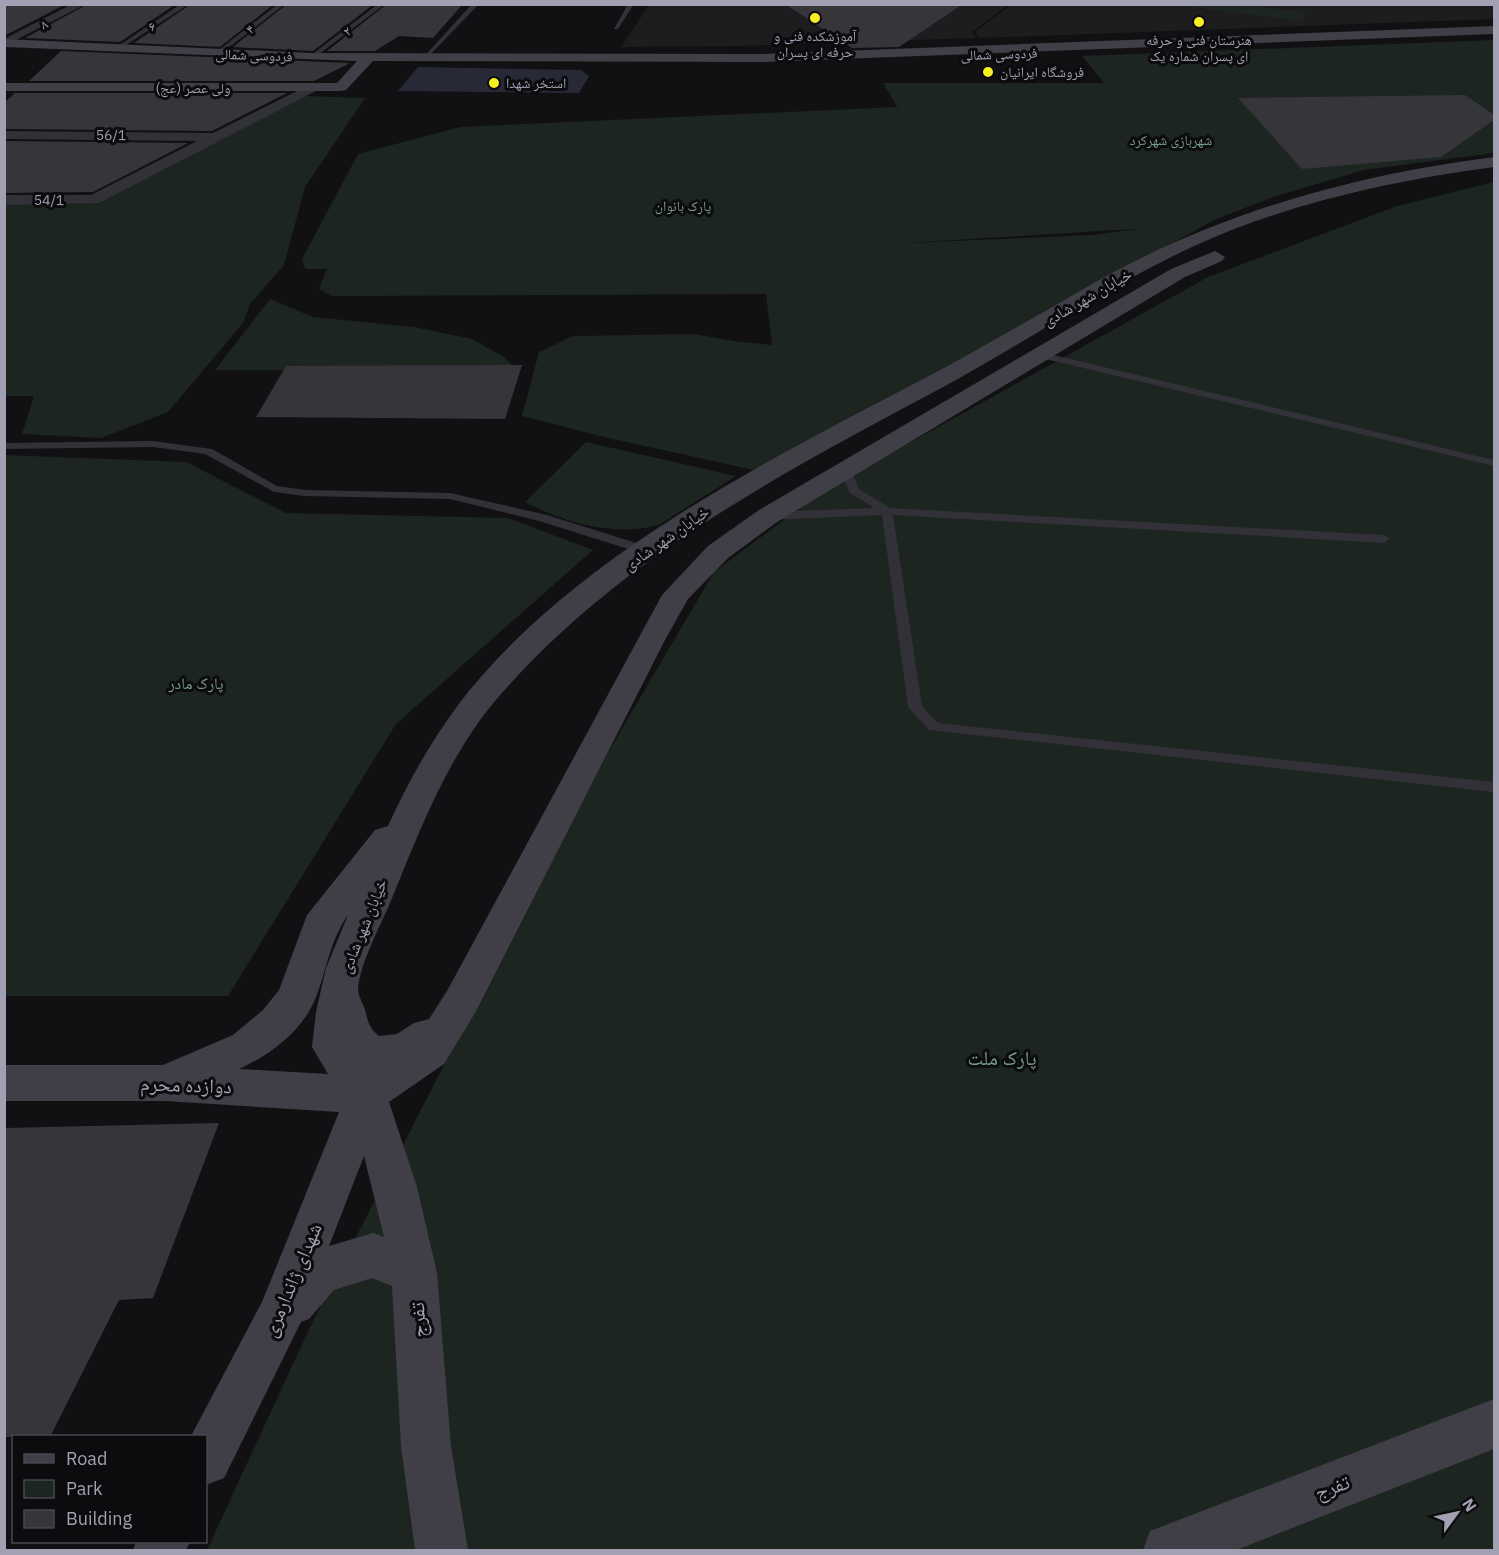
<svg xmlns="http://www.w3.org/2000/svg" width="1499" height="1555" font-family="'IBM Plex Sans','Noto Naskh Arabic',sans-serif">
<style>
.built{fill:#1d1c1f}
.green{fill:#1d2520;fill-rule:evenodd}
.water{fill:#272a36}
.building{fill:#36353a}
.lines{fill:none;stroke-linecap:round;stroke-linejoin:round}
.lane{fill:#323137;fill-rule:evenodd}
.street{fill:#323137;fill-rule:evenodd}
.secondary{fill:#403f47;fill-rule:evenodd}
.poi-dot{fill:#f6ef24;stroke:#0c0b0d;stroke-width:2}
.labels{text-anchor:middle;stroke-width:6;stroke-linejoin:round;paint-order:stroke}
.far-street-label{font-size:14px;fill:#a1a1b3;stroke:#0c0b0d}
.far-poi-label{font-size:14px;fill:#a1a1b3;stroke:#0c0b0d}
.far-park-label{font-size:14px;fill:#779f86;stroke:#0c0b0d}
.street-label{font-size:16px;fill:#a1a1b3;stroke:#0c0b0d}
.park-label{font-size:16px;fill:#779f86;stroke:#0c0b0d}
.near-park-label{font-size:20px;fill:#779f86;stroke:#0c0b0d}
.near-street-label{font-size:20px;fill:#a1a1b3;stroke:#0c0b0d}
</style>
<rect width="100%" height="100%" fill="#111012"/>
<!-- built -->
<path class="built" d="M 649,5 L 1008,5 L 972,32 L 977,38 L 743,46 L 621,47 Z
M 1011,5 L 1494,5 L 1494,19 L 980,38 L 975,32 Z"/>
<!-- green -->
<path class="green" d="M 1243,5 L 1305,12 L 1302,21 L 1178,5 Z
M 1494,40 L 1494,153 L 1364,170 L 1273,197 L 1214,220 L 767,473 L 604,437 L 522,416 L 539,352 L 573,336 L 694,334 L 733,341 L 772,345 L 766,294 L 332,296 L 319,289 L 327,269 L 305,269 L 302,259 L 358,154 L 460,127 L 897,107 L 912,132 L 883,83 L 1104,83 L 1082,56 ZM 1133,229 L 1136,229 L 1092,235 L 905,243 Z
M 304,96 L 365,98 L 305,187 L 284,265 L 250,304 L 243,323 L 168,412 L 101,438 L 22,434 L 34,396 L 5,396 L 4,204 L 94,203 Z
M 1494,182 L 1494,1550 L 207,1550 L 309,1329 L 475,1004 L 607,754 L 714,572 L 823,491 L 1208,277 L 1397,206 Z
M 270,299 L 313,317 L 414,327 L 472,339 L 502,356 L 519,371 L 215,370 Z
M 586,442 L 736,476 L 659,525 C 614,537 565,523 525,502 Z
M 5,455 L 186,462 L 286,513 L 508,518 L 593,550 L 396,724 L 228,996 L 5,996 Z"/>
<!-- water -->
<path class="water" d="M 418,67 L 581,70 L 589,76 L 579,93 L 398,91 Z"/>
<!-- building -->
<path class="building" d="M 4,4 L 66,4 L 4,36 Z
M 88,4 L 176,4 L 120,42 L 25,38 Z
M 191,4 L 274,4 L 220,47 L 134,43 Z
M 287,4 L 374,4 L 313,51 L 233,47 Z
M 387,4 L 463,4 L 433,38 L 399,36 L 375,51 L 327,51 Z
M 785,4 L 963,4 L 899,47 L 852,48 Z
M 61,51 L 350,63 L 314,81 L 29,81 Z
M 15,93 L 287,93 L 212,131 L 4,129 L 4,103 Z
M 1465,95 L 1494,115 L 1494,120 L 1441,157 L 1302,169 L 1238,98 Z
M 4,141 L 188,143 L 93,192 L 4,193 Z
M 522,365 L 505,419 L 256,417 L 286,366 Z
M 219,1123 L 153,1298 L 119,1300 L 50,1437 L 4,1437 L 4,1128 Z"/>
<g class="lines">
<!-- lane -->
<path class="lane" d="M 181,4 L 189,4 L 120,49 L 115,48 Z
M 278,4 L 285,4 L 219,55 L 215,55 L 215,53 Z
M 378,4 L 385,4 L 314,58 L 310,58 L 310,56 Z
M 472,4 L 479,4 L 425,60 L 421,60 Z
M 628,4 L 634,4 L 618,29 L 614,29 Z
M 1041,352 L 1494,460 L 1494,466 L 1037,357 L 1037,353 Z
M 153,441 L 212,449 L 277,486 L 305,490 L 450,493 L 547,515 L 649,547 L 651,550 L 645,554 L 641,553 L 539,521 L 450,499 L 305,496 L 274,492 L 205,454 L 153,447 L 4,449 L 4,443 Z
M 844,466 L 850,469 L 859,489 L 890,508 L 1384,535 L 1390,539 L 1384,543 L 893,515 L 922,706 L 938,723 L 1494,782 L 1494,792 L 929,730 L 908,707 L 882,515 L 768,520 L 762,516 L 768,512 L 874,508 L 850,493 L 838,469 Z"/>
<!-- street -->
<path class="street" d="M 72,4 L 86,4 L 4,46 L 4,39 Z
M 309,85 L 315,89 L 314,92 L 99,203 L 4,205 L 4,195 L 91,195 L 197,141 L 4,139 L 4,131 L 213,133 Z"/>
<!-- secondary -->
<path class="secondary" d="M 1494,26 L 1494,34 L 762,62 L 373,61 L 346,90 L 341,91 L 4,91 L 4,83 L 337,83 L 357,61 L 4,47 L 4,39 L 312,53 L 762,54 Z
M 1494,157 L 1494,167 C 1390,181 1288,203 1192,247 C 1106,287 1028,341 945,386 C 786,471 622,556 501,694 C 448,754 420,830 390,903 C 380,927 360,963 358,989 C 358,996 363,1003 365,1010 C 368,1022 370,1029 379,1036 L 397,1034 L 414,1023 L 429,1019 L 447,991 L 662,595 L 708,546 L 759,510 L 1171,269 L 1215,251 L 1225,257 L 1222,261 L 1185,277 L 777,522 L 728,558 L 688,599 L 665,640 L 475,1013 L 444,1064 L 389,1102 L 417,1187 L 437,1273 L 451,1446 L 468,1550 L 415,1550 L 401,1446 L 392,1286 L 372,1278 L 334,1290 L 309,1319 L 301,1322 L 224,1478 L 206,1485 L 206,1436 L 191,1436 L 262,1302 L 339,1112 L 165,1101 L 4,1101 L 4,1065 L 163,1065 L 233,1035 L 263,1010 L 279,990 L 307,915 L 375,830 L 388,826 C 407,784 430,743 458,705 C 571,557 767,461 929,376 C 991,343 1051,307 1112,273 C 1232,209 1360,174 1494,157 ZM 348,915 L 326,968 L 316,1012 L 312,1047 L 328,1074 L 239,1069 C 270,1055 303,1031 316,997 C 327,969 330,940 348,915 ZM 364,1156 L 384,1237 L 373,1233 L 329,1246 Z
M 1494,1399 L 1494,1449 L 1236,1550 L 1143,1550 L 1150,1531 Z
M 136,1542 L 190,1542 L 186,1550 L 133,1550 Z"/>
</g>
<!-- markers -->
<g class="poi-dot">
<circle cx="815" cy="18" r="6"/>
<circle cx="1199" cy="22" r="6"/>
<circle cx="988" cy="72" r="6"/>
<circle cx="494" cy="83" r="6"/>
</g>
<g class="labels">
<!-- far-street labels -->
<g class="far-street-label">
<text transform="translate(44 24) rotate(-28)" y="5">۸</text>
<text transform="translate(152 26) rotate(-33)" y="5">۶</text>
<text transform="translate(250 29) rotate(-37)" y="5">۴</text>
<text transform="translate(347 31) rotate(-37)" y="5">۲</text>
<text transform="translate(999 54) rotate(-2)" y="5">فردوسی شمالی</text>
<text transform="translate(254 55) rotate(2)" y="5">فردوسی شمالی</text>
<text x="193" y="93">ولی عصر (عج)</text>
<text transform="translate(111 135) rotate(1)" y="5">56/1</text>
<text transform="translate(49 200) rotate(1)" y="5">54/1</text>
</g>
<!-- far-poi labels -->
<g class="far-poi-label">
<text x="815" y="41">آموزشکده فنی و<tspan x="815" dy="16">حرفه ای پسران</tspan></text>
<text x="1199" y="45">هنرستان فنی و حرفه<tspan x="1199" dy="16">ای پسران شماره یک</tspan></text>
<text x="1000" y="77" text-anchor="start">فروشگاه ایرانیان</text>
<text x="506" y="88" text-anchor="start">استخر شهدا</text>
</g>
<!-- far-park labels -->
<g class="far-park-label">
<text x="1171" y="145">شهربازی شهرکرد</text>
<text x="683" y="211">پارک بانوان</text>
</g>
<!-- street labels -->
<g class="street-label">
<text transform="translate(1087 297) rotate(-30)" y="6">خیابان شهر شادی</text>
<text transform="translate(666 538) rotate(-35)" y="6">خیابان شهر شادی</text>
<text transform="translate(363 926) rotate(-68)" y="6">خیابان شهر شادی</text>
</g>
<!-- park labels -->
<g class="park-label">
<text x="196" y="689">پارک مادر</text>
</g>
<!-- near-park labels -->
<g class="near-park-label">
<text x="1002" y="1065">پارک ملت</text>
</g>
<!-- near-street labels -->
<g class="near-street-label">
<text transform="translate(186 1085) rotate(2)" y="7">دوازده محرم</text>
<text transform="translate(292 1280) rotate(-67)" y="7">شهدای ژاندارمری</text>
<text transform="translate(418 1320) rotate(-94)" y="7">تفرج</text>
<text transform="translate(1332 1487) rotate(-21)" y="7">تفرج</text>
</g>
</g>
<!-- border -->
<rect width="1499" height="1555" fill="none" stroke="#a1a1b3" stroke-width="12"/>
<!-- legend -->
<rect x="12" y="1435" width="195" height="108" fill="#0c0b0d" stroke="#48474f" stroke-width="1.5"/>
<rect x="24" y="1454" width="30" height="9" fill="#403f47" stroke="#48474f" stroke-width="1.5"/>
<text x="66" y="1465" font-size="18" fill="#a1a1b3">Road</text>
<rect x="24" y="1480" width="30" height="18" fill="#1d2520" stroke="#48474f" stroke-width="1.5"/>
<text x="66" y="1495" font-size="18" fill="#a1a1b3">Park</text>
<rect x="24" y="1510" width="30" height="18" fill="#36353a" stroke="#48474f" stroke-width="1.5"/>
<text x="66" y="1525" font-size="18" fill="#a1a1b3">Building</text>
<!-- north arrow -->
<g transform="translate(1457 1513) rotate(57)" stroke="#0c0b0d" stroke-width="4.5" paint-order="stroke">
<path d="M0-4.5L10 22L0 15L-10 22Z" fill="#a1a1b3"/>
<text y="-9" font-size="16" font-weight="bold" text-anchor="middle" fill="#a1a1b3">N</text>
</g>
</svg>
